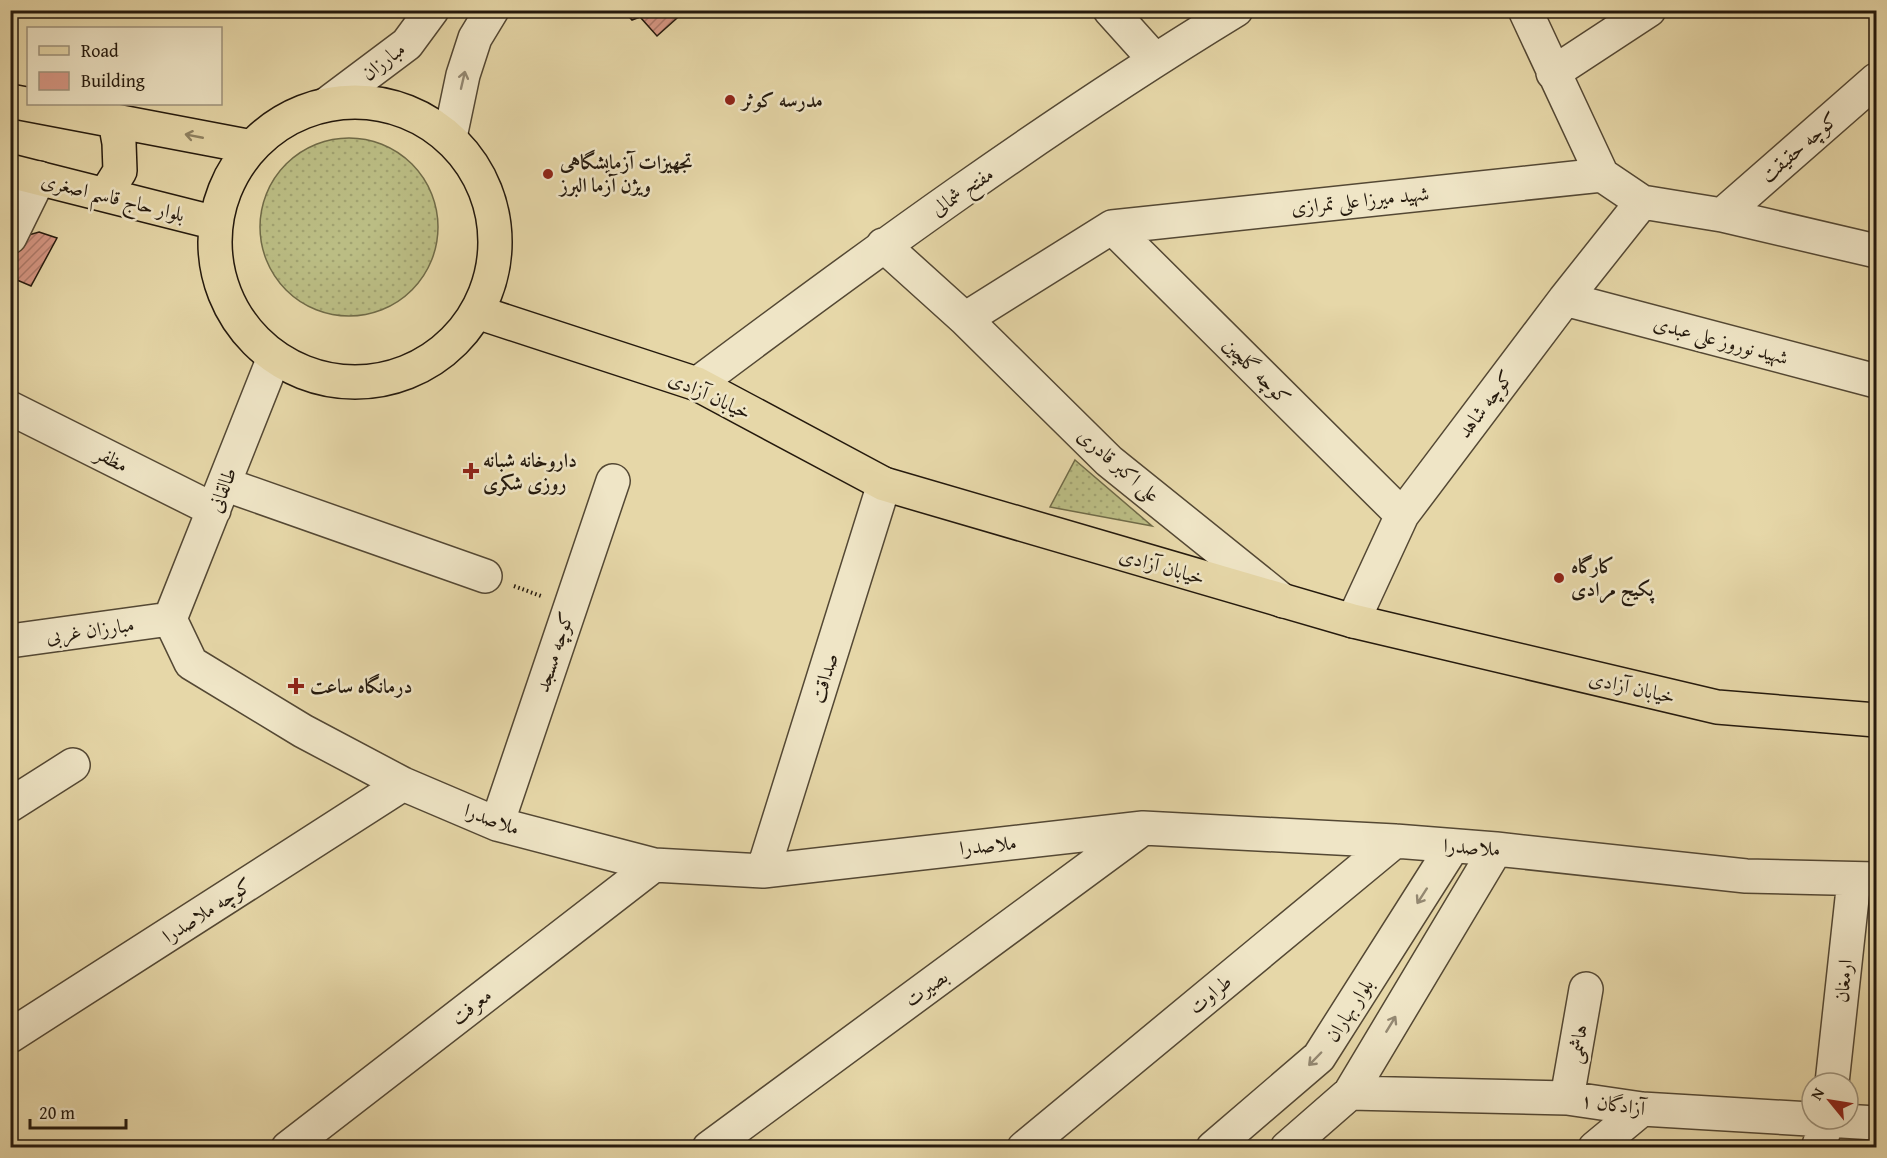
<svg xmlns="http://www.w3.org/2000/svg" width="1887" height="1158" font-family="'Gentium Book Plus',Amiri,serif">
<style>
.green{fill:url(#green-dots);stroke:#706b48;stroke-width:1.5}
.building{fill:url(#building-hatch);stroke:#24190d;stroke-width:1.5}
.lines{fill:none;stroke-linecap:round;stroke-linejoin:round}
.minor-casing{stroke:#544834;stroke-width:36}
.major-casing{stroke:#24190d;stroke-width:36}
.path{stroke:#24190d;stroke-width:4;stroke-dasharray:1.5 3;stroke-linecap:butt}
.minor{stroke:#efe5c6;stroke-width:33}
.major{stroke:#e6d7a8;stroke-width:33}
.oneway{stroke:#948973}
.oneway2{stroke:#8f8262}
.poi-dot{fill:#8f2418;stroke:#efe5c6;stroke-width:2}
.labels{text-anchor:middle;stroke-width:5;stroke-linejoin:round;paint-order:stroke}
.street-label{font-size:20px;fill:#24190d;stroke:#efe5c6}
.poi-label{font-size:20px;font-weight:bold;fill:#24190d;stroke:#efe5c6;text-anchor:start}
</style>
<defs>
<pattern id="green-dots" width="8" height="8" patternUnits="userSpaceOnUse" patternTransform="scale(1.5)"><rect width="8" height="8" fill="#bbbd84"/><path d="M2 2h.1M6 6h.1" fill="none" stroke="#a1a271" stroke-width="1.8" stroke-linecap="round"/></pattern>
<pattern id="building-hatch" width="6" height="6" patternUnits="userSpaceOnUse" patternTransform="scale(1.5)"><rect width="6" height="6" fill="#d89886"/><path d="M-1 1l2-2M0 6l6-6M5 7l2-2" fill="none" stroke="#af7b6c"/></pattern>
</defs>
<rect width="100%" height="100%" fill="#e6d7a8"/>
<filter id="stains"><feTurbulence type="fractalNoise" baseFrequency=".00333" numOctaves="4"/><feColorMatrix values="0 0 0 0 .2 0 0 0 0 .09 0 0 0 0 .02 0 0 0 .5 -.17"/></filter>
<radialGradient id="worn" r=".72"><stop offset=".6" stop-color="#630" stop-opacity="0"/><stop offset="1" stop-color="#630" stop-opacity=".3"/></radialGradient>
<!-- green -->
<path class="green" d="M260 227a89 89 0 1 1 178 0a89 89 0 1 1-178 0Z
M 1075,460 L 1152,526 L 1050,507 Z"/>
<!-- building -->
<path class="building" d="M 623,10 L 686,10 L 657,36 L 640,17 L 632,20 Z
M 39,232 L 57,238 L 31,286 L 10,277 L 10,248 L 15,239 Z"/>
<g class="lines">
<!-- minor casing -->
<g class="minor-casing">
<path id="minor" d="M 1110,10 L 1155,60
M 1525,10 L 1602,175
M 1553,73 L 1649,10
M 327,104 L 407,44 L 432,10
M 450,137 L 463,75 L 475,38 L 492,10
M 1722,215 L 1876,80
M 1112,227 L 1402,515
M 10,237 L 39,178
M 883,245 L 965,319 L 1112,227 L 1602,175 L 1642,202 L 1722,215 L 1876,251
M 1565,299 L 1876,381
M 965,319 L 1109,461 L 1283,601
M 697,384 C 872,253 1049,124 1236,10
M 10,408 L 214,510
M 224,484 L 485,576
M 170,619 L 191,663 L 303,731 L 403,784 L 497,824 L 654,865 L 763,871 L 1143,828 L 1395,841 L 1496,849 L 1746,876 L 1876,879
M 170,619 L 273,360
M 1353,621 L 1402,515 L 1565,299 L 1642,202
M 10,641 L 170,619
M 10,805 L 73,765
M 497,824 L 613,481
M 763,871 L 884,484
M 10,1036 L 403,784
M 1832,1083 L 1854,880
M 1350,1093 L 1567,1098 L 1642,1109 L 1876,1123
M 1567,1098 L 1586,989
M 288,1148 L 654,865
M 709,1148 L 1142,829
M 1024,1148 L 1395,841
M 1213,1148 L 1319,1057 L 1453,846
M 1287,1148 L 1350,1093 L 1496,849
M 1595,1148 L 1642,1109
M 1818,1148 L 1828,1119"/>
</g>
<!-- major casing -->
<g class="major-casing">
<path id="major" d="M 10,101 L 252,147
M215 242a140 140 0 1 1 280 0a140 140 0 1 1-280 0Z
M 10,171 L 216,223
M 105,195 L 120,171 L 119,143 L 115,121
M 477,312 L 697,384 L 884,484 L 1353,621 L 1717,707 L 1876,720"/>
</g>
<!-- path -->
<path class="path" d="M 514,586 L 541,596"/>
<!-- minor -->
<use href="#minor" class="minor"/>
<!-- major -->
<use href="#major" class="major"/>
</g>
<!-- one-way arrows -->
<defs><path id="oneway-shaft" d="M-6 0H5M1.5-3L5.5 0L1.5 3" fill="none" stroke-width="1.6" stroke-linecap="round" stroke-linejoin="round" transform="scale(1.5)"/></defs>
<g class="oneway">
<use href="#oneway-shaft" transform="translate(463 80) rotate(-77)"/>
<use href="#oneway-shaft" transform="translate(1422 896) rotate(123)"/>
<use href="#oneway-shaft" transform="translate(1391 1024) rotate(-59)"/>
<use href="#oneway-shaft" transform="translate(1315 1059) rotate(134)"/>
</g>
<use class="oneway2" href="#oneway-shaft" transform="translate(194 136) rotate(-169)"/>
<!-- markers -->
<g class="poi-dot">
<circle cx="730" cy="100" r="6"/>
<circle cx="548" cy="174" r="6"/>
<path d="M468 462h6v6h6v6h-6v6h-6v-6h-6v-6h6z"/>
<circle cx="1559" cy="578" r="6"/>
<path d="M293 677h6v6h6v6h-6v6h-6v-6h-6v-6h6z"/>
</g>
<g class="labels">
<!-- street labels -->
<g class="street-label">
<text transform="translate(383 61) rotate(-38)" y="7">مبارزان</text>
<text transform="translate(1799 147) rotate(-41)" y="7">کوچه حقیقت</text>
<text transform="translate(962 191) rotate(-34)" y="7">مفتح شمالی</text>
<text transform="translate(113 197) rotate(14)" y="7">بلوار حاج قاسم اصغری</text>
<text transform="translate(1360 200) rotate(-6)" y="7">شهید میرزا علی تمرازی</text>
<text transform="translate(1721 340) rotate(15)" y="7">شهید نوروز علی عبدی</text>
<text transform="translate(1257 371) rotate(45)" y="7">کوچه گلچین</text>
<text transform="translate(710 395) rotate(25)" y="7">خیابان آزادی</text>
<text transform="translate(1485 404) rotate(-53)" y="7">کوچه شاهد</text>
<text transform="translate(112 459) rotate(27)" y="7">مظفر</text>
<text transform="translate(1119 465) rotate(41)" y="7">علی اکبر قادری</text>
<text transform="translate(222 490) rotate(-69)" y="7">طالقانی</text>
<text transform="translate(1162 566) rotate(16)" y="7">خیابان آزادی</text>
<text transform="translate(90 630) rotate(-8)" y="7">مبارزان غربی</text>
<text transform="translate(554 652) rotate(-72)" y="7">کوچه مسجد</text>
<text transform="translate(824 678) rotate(-73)" y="7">صداقت</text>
<text transform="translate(1632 687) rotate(13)" y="7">خیابان آزادی</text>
<text transform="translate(492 819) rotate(20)" y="7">ملاصدرا</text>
<text transform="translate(988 845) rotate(-6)" y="7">ملاصدرا</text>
<text transform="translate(1472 847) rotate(4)" y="7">ملاصدرا</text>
<text transform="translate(207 910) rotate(-33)" y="7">کوچه ملاصدرا</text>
<text transform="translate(1843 981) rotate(-84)" y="7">ارمغان</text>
<text transform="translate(926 988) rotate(-36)" y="7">بصیرت</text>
<text transform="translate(1210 994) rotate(-40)" y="7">طراوت</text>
<text transform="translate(471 1006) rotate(-38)" y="7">معرفت</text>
<text transform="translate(1349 1010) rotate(-57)" y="7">بلوار بهاران</text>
<text transform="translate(1577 1044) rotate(-80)" y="7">هاشمی</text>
<text transform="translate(1613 1104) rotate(8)" y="7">آزادگان ۱</text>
</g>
<!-- poi labels -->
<g class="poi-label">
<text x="742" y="107">مدرسه کوثر</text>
<text x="560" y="169">تجهیزات آزمایشگاهی<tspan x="560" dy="23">ویژن آزما البرز</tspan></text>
<text x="483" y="467">داروخانه شبانه<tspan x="483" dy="23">روزی شکری</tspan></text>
<text x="1571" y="573">کارگاه<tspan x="1571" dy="23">پکیج مرادی</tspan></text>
<text x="310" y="693">درمانگاه ساعت</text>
</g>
</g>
<!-- margin -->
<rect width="1887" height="1158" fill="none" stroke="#e6d7a8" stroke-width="36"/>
<rect x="12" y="12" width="1863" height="1134" fill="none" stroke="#24190d" stroke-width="3"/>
<rect x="18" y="18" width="1851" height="1122" fill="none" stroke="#24190d" stroke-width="1.5"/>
<!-- legend -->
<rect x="27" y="27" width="195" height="78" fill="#efe5c6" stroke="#9e937c" stroke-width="1.5"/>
<rect x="39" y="46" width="30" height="9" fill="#e6d7a8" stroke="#9e937c" stroke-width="1.5"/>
<text x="81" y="57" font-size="18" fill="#24190d">Road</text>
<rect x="39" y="72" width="30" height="18" fill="#d89886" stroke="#9e937c" stroke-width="1.5"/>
<text x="81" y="87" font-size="18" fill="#24190d">Building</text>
<!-- north arrow -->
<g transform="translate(1830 1101) rotate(300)"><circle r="28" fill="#efe5c6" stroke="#9e937c" stroke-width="1.5"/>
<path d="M0-4.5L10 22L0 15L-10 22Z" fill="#8f2418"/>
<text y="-9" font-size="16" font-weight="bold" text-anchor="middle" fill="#24190d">N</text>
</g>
<!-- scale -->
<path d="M30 1119v9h96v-9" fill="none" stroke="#24190d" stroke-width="3"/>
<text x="39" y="1119" font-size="18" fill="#24190d" stroke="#efe5c6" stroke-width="4.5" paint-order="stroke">20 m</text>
<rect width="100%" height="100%" filter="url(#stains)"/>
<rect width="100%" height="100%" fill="url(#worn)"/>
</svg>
